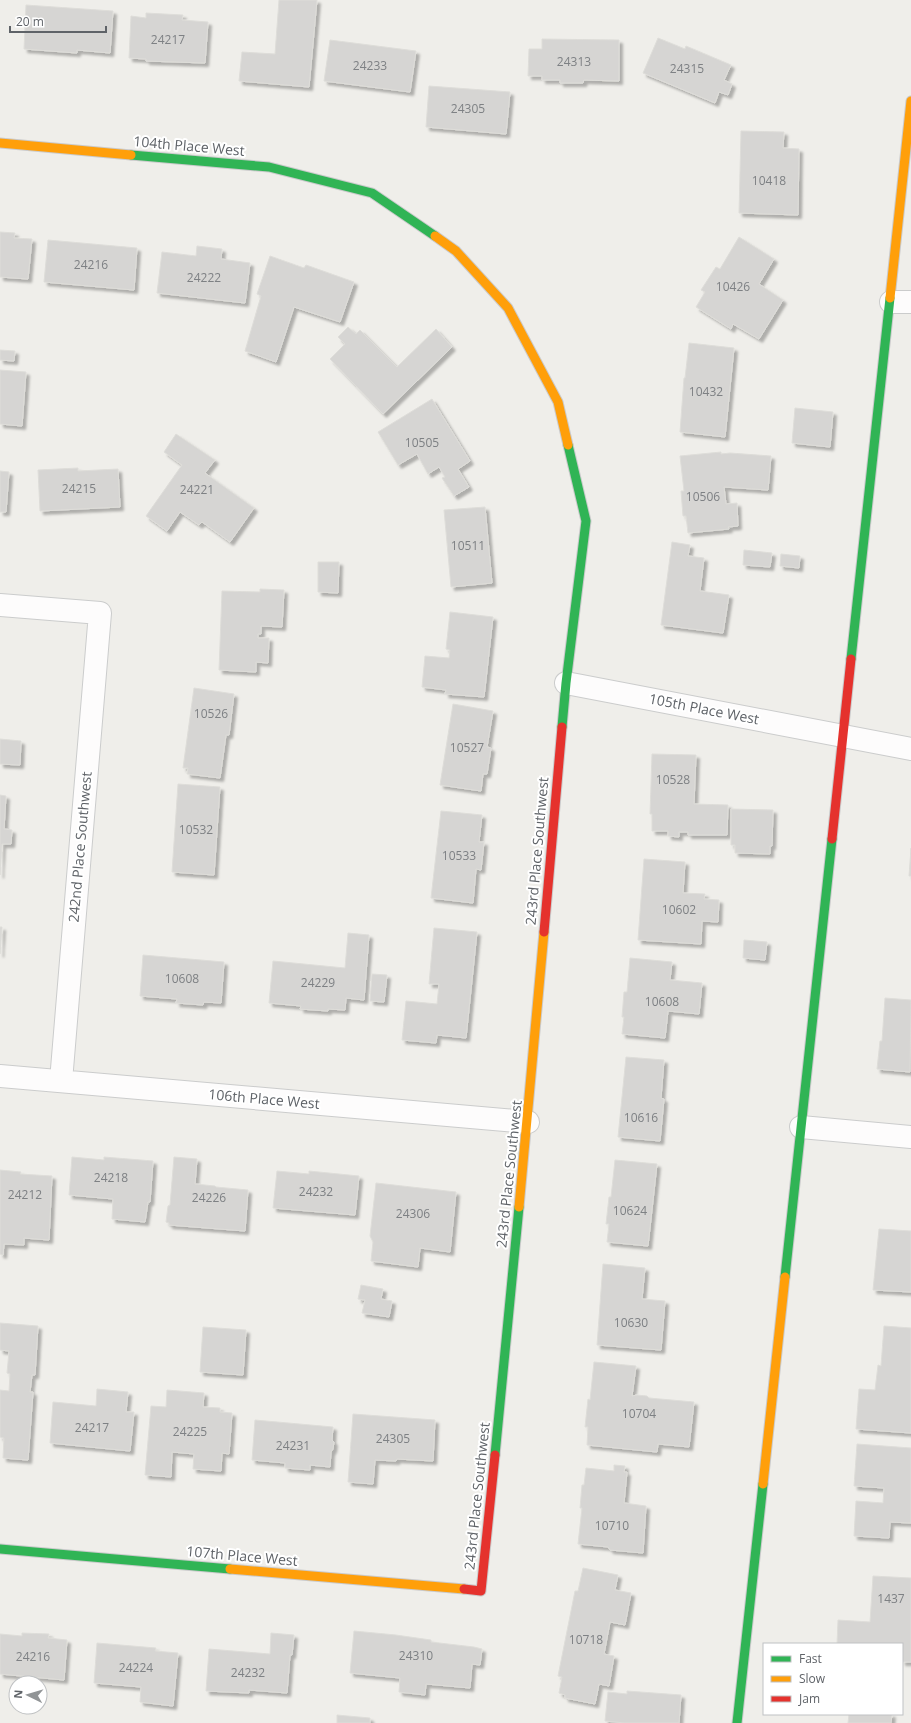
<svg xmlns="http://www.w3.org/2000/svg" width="911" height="1723" font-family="'Open Sans',sans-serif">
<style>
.building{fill:#d6d5d3;stroke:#deddd9;filter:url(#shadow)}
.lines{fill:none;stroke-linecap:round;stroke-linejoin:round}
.street-casing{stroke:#cbcccc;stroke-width:24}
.fast-casing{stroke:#cacacb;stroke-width:11}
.slow-casing{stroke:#cacacb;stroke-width:11}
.jam-casing{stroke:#cacacb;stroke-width:11}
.street{stroke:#fdfcfc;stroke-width:22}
.fast{stroke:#30b455;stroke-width:9}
.slow{stroke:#ff9f0a;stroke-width:9}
.jam{stroke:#e5322d;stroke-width:9}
.labels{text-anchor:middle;stroke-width:4;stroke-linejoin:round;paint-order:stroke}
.number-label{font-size:12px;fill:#7e8184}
.street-label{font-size:14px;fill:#5f6368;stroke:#fff}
</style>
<defs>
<filter id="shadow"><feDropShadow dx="3.5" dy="3.5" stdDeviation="1" flood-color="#0004"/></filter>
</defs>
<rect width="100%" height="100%" fill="#efeeea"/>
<!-- building -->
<path class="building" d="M 279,0 L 317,0 L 309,87 L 239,81 L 242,52 L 275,54 Z
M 26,5 L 113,11 L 110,53 L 77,50 L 77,53 L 24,49 Z
M 146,13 L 183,15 L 182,20 L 208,22 L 205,63 L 146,61 L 146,59 L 129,58 L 131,16 L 146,18 Z
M 658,38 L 685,49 L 686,46 L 731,65 L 724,80 L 732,84 L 728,95 L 719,92 L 715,103 L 643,73 Z
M 542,39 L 619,40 L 619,81 L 584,80 L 583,83 L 560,83 L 560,80 L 542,80 L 542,76 L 528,76 L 529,49 L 542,49 Z
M 330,40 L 416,51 L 410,92 L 324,81 Z
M 429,86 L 510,92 L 506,134 L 426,127 Z
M 741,131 L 784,132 L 783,148 L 799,149 L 798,215 L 739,213 Z
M 0,232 L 15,233 L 14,238 L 32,239 L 28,279 L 0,277 Z
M 739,237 L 774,259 L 759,284 L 783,300 L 759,339 L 733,324 L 731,329 L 696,307 L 705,292 L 701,290 L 716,267 L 720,269 Z
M 48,240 L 137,248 L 134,290 L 44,282 Z
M 197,246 L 222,249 L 221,259 L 250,263 L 245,303 L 157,293 L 162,252 L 196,256 Z
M 270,256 L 304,268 L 306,265 L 354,282 L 340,322 L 294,307 L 276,362 L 245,351 L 261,296 L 257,294 Z
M 348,327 L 356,334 L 360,330 L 397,367 L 436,329 L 452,347 L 383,414 L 330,359 L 345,344 L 338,337 Z
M 689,343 L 734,348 L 725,437 L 680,432 L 684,378 L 685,378 Z
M 0,350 L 15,351 L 14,361 L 0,360 Z
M 0,370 L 26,372 L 22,426 L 0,424 Z
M 432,399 L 470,461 L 458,469 L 469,487 L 454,496 L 442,478 L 445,477 L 439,467 L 428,474 L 417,454 L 398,465 L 378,432 Z
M 795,408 L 833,412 L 830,447 L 792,443 Z
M 176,434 L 215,460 L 205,473 L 254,508 L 230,542 L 202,522 L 199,525 L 180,512 L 167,531 L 146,516 L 182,465 L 164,452 Z
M 721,452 L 721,454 L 730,453 L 771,456 L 768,490 L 724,487 L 726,504 L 737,503 L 738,526 L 728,527 L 729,529 L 688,533 L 686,516 L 683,516 L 681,491 L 684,491 L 680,456 Z
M 78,468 L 78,471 L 118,469 L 120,507 L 40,511 L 38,470 Z
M 0,471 L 9,472 L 6,512 L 0,512 Z
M 485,507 L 492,583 L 451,587 L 444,510 Z
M 672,542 L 690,545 L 688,556 L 704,558 L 700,591 L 729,595 L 723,633 L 661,625 Z
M 744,550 L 772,553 L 770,567 L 743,565 Z
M 781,554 L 800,556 L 799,568 L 780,566 Z
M 318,562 L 339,562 L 338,593 L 318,592 Z
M 260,589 L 284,590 L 282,627 L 261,626 L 261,634 L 258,634 L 258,638 L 269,638 L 268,663 L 256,662 L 256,672 L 219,670 L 222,591 L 260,592 Z
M 450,612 L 493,617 L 484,697 L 445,694 L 446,690 L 422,687 L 425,656 L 449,658 L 450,650 L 446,649 Z
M 194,688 L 234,694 L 229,735 L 226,735 L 220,778 L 187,774 L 188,768 L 183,768 Z
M 453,704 L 493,711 L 487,747 L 491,748 L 487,774 L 483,774 L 481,791 L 440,785 Z
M 0,739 L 21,741 L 20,765 L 0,764 Z
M 652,754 L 696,755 L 694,804 L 728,805 L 727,835 L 688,835 L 688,832 L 679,832 L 679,837 L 668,836 L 668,831 L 652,831 L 652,814 L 650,814 Z
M 178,784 L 220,787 L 214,875 L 172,872 Z
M 0,795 L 6,796 L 4,829 L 12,830 L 11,844 L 2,844 L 0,875 Z
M 731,809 L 773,810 L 772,846 L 770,846 L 770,854 L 735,853 L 735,845 L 731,845 Z
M 441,811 L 482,815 L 479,842 L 484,842 L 481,870 L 476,869 L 473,903 L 431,898 Z
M 911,848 L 911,876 L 909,876 Z
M 644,859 L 685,862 L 683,893 L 705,894 L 704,899 L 719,900 L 718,922 L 702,921 L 701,944 L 638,940 Z
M 0,927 L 2,927 L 0,954 Z
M 434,928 L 477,932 L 466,1038 L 437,1035 L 436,1043 L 402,1040 L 406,1001 L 437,1004 L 439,984 L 429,984 Z
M 348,933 L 369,935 L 364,1000 L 346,998 L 345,1010 L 328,1009 L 328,1011 L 300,1009 L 301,1006 L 269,1003 L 273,961 L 345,968 Z
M 744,940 L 767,942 L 765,960 L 743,958 Z
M 143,955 L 224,962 L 221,1003 L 204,1002 L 203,1005 L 176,1003 L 177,999 L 140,996 Z
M 630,958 L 672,962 L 670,980 L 702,983 L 699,1014 L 668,1011 L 665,1038 L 622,1034 L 624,1017 L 622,1017 L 624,992 L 627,992 Z
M 372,974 L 387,975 L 384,1002 L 370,1001 Z
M 885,998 L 911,1000 L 910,1072 L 877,1069 L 880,1041 L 882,1041 Z
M 626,1057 L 664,1060 L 661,1098 L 664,1099 L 660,1141 L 618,1137 Z
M 72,1157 L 104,1160 L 104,1157 L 153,1161 L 150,1202 L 148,1202 L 145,1222 L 112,1219 L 113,1199 L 69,1195 Z
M 174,1157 L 197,1159 L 195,1184 L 215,1186 L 216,1187 L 248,1190 L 245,1231 L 169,1225 L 169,1223 L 166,1222 L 168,1206 L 170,1205 Z
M 615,1160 L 657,1164 L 648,1246 L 607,1242 L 609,1224 L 606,1224 L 609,1197 L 611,1197 Z
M 0,1170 L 21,1172 L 20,1174 L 52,1176 L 49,1240 L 24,1238 L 24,1245 L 4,1244 L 3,1255 L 0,1254 Z
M 277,1171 L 309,1174 L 309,1171 L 359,1176 L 355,1215 L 273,1208 Z
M 376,1183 L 456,1192 L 450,1252 L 420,1248 L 418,1267 L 371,1261 L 373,1242 L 370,1236 Z
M 879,1229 L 911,1231 L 911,1292 L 873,1290 Z
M 603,1264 L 645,1268 L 642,1299 L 665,1301 L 661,1350 L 597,1345 Z
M 361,1285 L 383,1289 L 381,1299 L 392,1301 L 389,1317 L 362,1313 L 365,1300 L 358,1299 Z
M 0,1323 L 38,1326 L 35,1375 L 32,1375 L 30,1392 L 33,1392 L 28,1460 L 3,1458 L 4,1438 L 0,1437 L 0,1390 L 9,1391 L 10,1374 L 7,1373 L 9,1351 L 0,1350 Z
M 884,1326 L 911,1328 L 911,1433 L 856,1429 L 859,1389 L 875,1390 L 878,1365 L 881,1366 Z
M 203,1327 L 246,1330 L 243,1375 L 200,1372 Z
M 594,1362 L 636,1366 L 632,1396 L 637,1395 L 647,1396 L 649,1398 L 694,1402 L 689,1447 L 658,1444 L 657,1452 L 587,1445 L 588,1427 L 585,1427 L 588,1399 L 590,1400 Z
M 97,1389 L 128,1392 L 126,1412 L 134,1412 L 130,1451 L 50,1443 L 53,1402 L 96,1406 Z
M 167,1390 L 204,1393 L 203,1407 L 220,1408 L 220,1412 L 232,1413 L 229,1454 L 222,1453 L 221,1471 L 193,1469 L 194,1454 L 172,1452 L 171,1477 L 145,1475 L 151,1406 L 166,1407 Z
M 353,1414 L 435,1420 L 433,1461 L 397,1459 L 396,1461 L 375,1460 L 373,1484 L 348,1482 Z
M 255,1420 L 333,1427 L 332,1440 L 334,1442 L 333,1449 L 331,1452 L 330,1467 L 310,1465 L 310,1470 L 285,1468 L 285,1463 L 252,1460 Z
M 857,1444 L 911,1448 L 911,1523 L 890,1522 L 889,1538 L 854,1536 L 856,1501 L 883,1503 L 884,1488 L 854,1486 Z
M 614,1465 L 625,1466 L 624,1472 L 627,1472 L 624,1503 L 646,1506 L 643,1553 L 610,1550 L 608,1547 L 578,1544 L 582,1508 L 580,1508 L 582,1485 L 584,1485 L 586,1468 L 614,1471 Z
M 583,1568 L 618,1575 L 615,1590 L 631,1593 L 625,1625 L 610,1622 L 604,1654 L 614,1656 L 609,1686 L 599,1684 L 595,1704 L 565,1698 L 565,1695 L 559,1693 L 562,1677 L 558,1676 L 575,1591 L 578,1591 Z
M 873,1576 L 911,1578 L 911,1662 L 902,1662 L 902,1644 L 837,1644 L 838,1620 L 870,1622 Z
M 354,1631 L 396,1635 L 431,1640 L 431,1642 L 474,1647 L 482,1649 L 480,1665 L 472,1664 L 470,1688 L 426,1684 L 425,1695 L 399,1692 L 400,1678 L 350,1673 Z
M 22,1633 L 49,1634 L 48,1638 L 67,1640 L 64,1680 L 0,1674 L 0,1634 L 22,1636 Z
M 271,1633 L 294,1635 L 292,1655 L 290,1655 L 287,1693 L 249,1690 L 249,1693 L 206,1691 L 209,1649 L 270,1654 Z
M 97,1643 L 156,1648 L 155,1651 L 178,1653 L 173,1706 L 140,1702 L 141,1687 L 94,1683 Z
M 627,1691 L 681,1695 L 679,1723 L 625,1723 L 605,1721 L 608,1692 L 627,1694 Z
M 849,1714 L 892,1714 L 891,1723 L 848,1723 Z
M 337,1715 L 370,1718 L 370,1723 L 337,1723 Z"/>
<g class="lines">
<!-- street casing -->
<g class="street-casing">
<path id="street" d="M 891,302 L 911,302
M 0,605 L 100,613 L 61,1081
M 566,683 L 911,749
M 0,1076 L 528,1122
M 801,1127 L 911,1137"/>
</g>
<!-- fast casing -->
<g class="fast-casing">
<path id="fast" d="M 131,155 L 269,167 L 372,193 L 435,236
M 851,659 L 890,298
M 562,727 L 566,683 L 586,521 L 568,445
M 785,1277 L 832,839
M 495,1455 L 519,1207
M 0,1549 L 230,1569
M 737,1723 L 763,1484"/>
</g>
<!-- slow casing -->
<g class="slow-casing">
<path id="slow" d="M 0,143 L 131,155
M 435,236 L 456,251 L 508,308 L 558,402 L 568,445
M 890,298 L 911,101
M 519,1207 L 544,932
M 763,1484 L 785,1277
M 230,1569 L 464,1589"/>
</g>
<!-- jam casing -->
<g class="jam-casing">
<path id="jam" d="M 832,839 L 851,659
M 544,932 L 562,727
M 464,1589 L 481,1591 L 495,1455"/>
</g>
<!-- street -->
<use href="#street" class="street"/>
<!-- fast -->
<use href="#fast" class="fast"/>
<!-- slow -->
<use href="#slow" class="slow"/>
<!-- jam -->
<use href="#jam" class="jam"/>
</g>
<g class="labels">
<!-- number labels -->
<g class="number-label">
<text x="168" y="44">24217</text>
<text x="574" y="66">24313</text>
<text x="370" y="70">24233</text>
<text x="687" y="73">24315</text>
<text x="468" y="113">24305</text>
<text x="769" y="185">10418</text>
<text x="91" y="269">24216</text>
<text x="204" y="282">24222</text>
<text x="733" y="291">10426</text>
<text x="706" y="396">10432</text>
<text x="422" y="447">10505</text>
<text x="79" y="493">24215</text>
<text x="197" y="494">24221</text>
<text x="703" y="501">10506</text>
<text x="468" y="550">10511</text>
<text x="211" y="718">10526</text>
<text x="467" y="752">10527</text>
<text x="673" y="784">10528</text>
<text x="196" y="834">10532</text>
<text x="459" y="860">10533</text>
<text x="679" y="914">10602</text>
<text x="182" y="983">10608</text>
<text x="318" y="987">24229</text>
<text x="662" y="1006">10608</text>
<text x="641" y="1122">10616</text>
<text x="111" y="1182">24218</text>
<text x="316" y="1196">24232</text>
<text x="25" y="1199">24212</text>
<text x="209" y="1202">24226</text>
<text x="630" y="1215">10624</text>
<text x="413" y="1218">24306</text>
<text x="631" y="1327">10630</text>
<text x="639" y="1418">10704</text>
<text x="92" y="1432">24217</text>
<text x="190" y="1436">24225</text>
<text x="393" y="1443">24305</text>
<text x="293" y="1450">24231</text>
<text x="612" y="1530">10710</text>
<text x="891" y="1603">1437</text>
<text x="586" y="1644">10718</text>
<text x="416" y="1660">24310</text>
<text x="33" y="1661">24216</text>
<text x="136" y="1672">24224</text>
<text x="248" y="1677">24232</text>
</g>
<!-- street labels -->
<g class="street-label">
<text transform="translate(189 146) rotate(5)" y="5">104th Place West</text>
<text transform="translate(704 709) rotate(11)" y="5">105th Place West</text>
<text transform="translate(80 847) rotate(-85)" y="5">242nd Place Southwest</text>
<text transform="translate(537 851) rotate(-85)" y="5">243rd Place Southwest</text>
<text transform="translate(264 1099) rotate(5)" y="5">106th Place West</text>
<text transform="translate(509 1174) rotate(-84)" y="5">243rd Place Southwest</text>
<text transform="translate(477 1496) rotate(-84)" y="5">243rd Place Southwest</text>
<text transform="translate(242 1556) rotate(5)" y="5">107th Place West</text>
</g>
</g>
<!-- legend -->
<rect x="763" y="1643" width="140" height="72" fill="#ffffff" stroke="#bfc1c3"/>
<rect x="771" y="1656" width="20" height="6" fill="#30b455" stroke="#bfc1c3"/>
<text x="799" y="1663" font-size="12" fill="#5f6368">Fast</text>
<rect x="771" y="1676" width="20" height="6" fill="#ff9f0a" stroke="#bfc1c3"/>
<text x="799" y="1683" font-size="12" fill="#5f6368">Slow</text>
<rect x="771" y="1696" width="20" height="6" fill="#e5322d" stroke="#bfc1c3"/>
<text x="799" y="1703" font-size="12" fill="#5f6368">Jam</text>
<!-- north arrow -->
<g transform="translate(28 1695) rotate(275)"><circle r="19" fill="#ffffff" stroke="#bfc1c3"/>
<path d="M0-3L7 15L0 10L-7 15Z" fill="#919496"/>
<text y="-6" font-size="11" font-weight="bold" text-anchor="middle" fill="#5f6368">N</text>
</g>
<!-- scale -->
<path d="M10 26v6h96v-6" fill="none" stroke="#5f6368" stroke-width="2"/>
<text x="16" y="26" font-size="12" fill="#5f6368" stroke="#ffffff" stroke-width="3" paint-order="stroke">20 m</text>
</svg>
